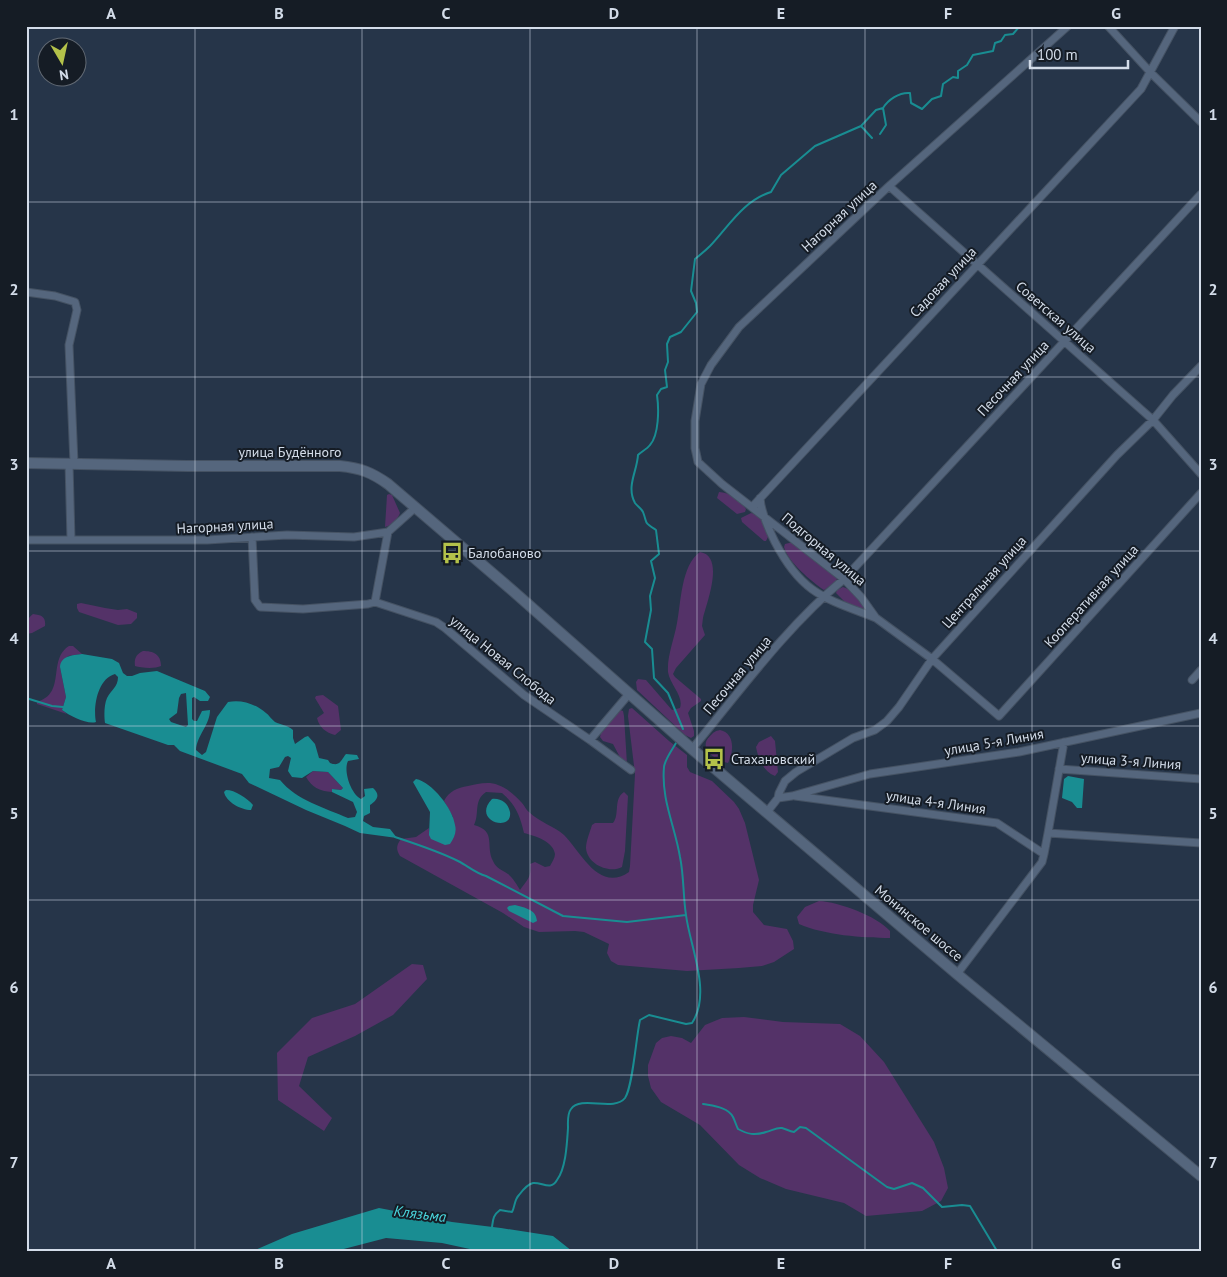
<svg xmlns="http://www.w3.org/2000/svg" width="1227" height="1277" font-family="'PT Sans',sans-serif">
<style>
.green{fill:#543268;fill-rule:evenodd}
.water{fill:#198d92;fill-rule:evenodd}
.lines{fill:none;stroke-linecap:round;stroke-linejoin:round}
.stream{stroke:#198d92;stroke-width:2}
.street-casing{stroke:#455263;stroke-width:9}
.secondary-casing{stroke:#455263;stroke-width:12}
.street{stroke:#55667d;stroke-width:7}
.secondary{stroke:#55667d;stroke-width:10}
.grid{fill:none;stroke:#d3dce9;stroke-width:1;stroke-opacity:0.55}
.labels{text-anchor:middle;stroke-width:4;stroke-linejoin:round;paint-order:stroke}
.street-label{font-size:14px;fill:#d3dce9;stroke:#151c25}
.poi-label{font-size:14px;fill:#d3dce9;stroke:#151c25;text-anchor:start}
.water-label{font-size:15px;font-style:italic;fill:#4bd8df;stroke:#151c25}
.neatline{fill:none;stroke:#d3dce9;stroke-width:2}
.grid-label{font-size:16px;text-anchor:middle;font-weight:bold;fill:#d3dce9}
</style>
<rect width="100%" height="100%" fill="#263549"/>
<!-- green -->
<path class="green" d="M 719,492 C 729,492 741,501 746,509 L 745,512 L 737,514 L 717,498 Z
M 389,494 L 392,495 L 400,513 C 398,519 391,526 385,527 L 387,495 Z
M 751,513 C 762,515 765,527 768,537 L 766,541 L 764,541 L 742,522 L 741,518 Z
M 793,542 L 836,575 L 837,581 L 824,590 C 811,581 788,562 784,547 L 785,544 Z
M 700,552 C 725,556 707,602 703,618 L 702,626 L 705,635 L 676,668 L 673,674 L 675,677 L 701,699 L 701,701 L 691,708 L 688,713 L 694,731 L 694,736 L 691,738 L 685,735 L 637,690 L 636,682 L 638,679 L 646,680 L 672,710 L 680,708 C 684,696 670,685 668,672 C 667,656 674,640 677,623 C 681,603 681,565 700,552 Z
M 843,587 C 855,591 862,603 868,613 L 845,602 L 836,593 L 837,590 Z
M 81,603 L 105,608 L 118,610 L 127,609 L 137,613 L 137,618 L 131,624 L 118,625 L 79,612 L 77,608 L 77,604 Z
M 33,614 C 42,615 46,617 45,626 L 32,633 L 26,634 C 26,626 26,619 33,614 Z
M 69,646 L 73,646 L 82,654 L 68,656 L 60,667 L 66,697 L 62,710 L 67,714 L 37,704 L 37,702 C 67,693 47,660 69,646 Z
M 143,651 C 153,651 161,654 161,666 C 155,669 141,668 135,666 C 134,659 136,654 143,651 Z
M 323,695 L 338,706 L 341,730 L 335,735 C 326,733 319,727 317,718 L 324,713 L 315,698 L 316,696 Z
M 632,708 L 669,741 L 687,755 L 687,767 L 690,772 L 712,781 L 734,802 L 739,809 L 745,823 L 759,880 L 753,905 L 753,912 L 764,925 L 787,929 L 793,941 L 794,949 L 774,962 L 762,966 L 739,968 L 687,971 L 618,965 L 611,961 L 607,953 L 609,944 L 584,932 L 575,931 L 539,932 L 524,927 L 503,913 L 400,856 C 396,849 396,846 401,839 L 416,837 L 429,828 L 429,832 L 453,817 L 444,801 C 449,791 457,788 468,786 C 477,784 489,781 498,785 C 507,788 516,796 522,803 C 525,806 526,810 529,812 C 539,822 554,826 564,835 C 581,852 599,893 629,872 L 630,866 L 635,774 L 628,716 L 629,709 ZM 486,792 L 502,793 C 516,805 520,816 524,833 C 535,836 553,841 555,854 C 555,858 552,862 550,866 L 545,867 L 535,862 L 530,864 C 532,877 527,880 520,890 C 517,885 513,878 508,874 C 502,870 496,868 493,861 C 485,846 497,831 474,825 C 480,813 473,801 486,792 Z
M 620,710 L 623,711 L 624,716 L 627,764 L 623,763 L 613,744 L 603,741 L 600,737 L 601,733 Z
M 720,730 C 735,733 734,752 728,763 C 716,761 697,748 710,736 C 714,732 715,731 720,730 Z
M 771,736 L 775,741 L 778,772 L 775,776 C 763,771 758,758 756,747 L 759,742 Z
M 313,771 L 328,772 L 343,788 L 341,790 L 332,789 L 332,792 C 319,791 312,787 306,777 Z
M 624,792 L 628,796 L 625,851 L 622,867 C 609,874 587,864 586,848 C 586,841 590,832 592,825 L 595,823 L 613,823 C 620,814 613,799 624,792 Z
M 819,901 C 839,902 877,916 890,931 L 890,938 C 863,938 824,935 799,924 L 797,917 L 805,907 Z
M 412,964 L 423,965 L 427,979 L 393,1015 L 355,1036 L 308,1057 L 299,1086 L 332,1118 L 324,1131 L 278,1100 L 277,1053 L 312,1018 L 355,1004 Z
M 744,1017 L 783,1022 L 840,1024 L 860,1036 L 884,1062 L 934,1142 L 944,1168 L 948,1188 L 941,1201 L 922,1211 L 866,1216 L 844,1203 L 786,1189 L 760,1178 L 739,1165 L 700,1125 L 661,1102 L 651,1088 L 648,1076 L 648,1065 L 656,1043 L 662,1038 L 671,1036 L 682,1038 L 691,1043 L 705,1025 L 722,1018 Z"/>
<!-- water -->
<path class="water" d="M 82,654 L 112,659 L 119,663 L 123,673 L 127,676 L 132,676 L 140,673 L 157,671 L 205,691 L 210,697 L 208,701 L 200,701 L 194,697 L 192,698 L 192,719 L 194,721 L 197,721 L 202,711 L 210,710 C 210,725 197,735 196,750 L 202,755 L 206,752 L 217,717 L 228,702 C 241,699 256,704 266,713 C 269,715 271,719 275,722 C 281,725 287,725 293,730 L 293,738 L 295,744 L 305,737 L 308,736 L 315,744 L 319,758 L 328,760 L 330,763 C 340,767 341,760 346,754 L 357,755 L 359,759 L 348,761 C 343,771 351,794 361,799 L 365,796 L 364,789 L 373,788 C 381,795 377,800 370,805 L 370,813 L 364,816 L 363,821 L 373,827 L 390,829 L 397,838 L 360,833 L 345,826 L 306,810 L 249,783 L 242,774 L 180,751 L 174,745 L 168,745 L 105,723 C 104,716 104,705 107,698 C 111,690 118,687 118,677 L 115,674 C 97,679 93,708 96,722 C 88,725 70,716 62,710 L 66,697 L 60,667 C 61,656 72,655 82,654 ZM 186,693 L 188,725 L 186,727 L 171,722 L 169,719 L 177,713 L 179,698 L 181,694 ZM 288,756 L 291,758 L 288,771 L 292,777 L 302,778 L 313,771 L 328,772 L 343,788 L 341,790 L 332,789 L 332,792 L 353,802 L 357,812 L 355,817 L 348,818 C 325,808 296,800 280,780 L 269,778 L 270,769 L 279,767 L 285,757 Z
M 1068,776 L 1084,779 L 1082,808 L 1077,808 L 1072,802 L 1062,798 L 1064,779 Z
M 416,779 C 432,782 453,809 455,825 C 457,832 454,838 450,844 L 445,845 L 431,839 L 429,835 L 430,812 L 413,782 Z
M 226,790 C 235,790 247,798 253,805 L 251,810 C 241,810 226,802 224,792 Z
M 492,799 C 501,798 508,803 510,812 C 513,833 471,821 492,799 Z
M 515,905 C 525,908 536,909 537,921 L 533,923 L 509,911 L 507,908 L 509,906 Z
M 379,1208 L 452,1222 L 501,1228 L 553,1236 L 572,1251 L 479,1251 L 442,1243 L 386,1238 L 336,1251 L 253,1251 L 292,1234 Z"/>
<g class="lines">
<!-- stream -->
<path class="stream" d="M 861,126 L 872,138
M 880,134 L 886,125 L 883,108
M 26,698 L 52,706 L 63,707
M 683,729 L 668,693 L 654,678 L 652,649 L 645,642 L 651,610 L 650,596 L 655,578 L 651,561 L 659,554 L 656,530 C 643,521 648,525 643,512 C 641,508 637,506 635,503 C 626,486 637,472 638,455 C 641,452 647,449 650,445 C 659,435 659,409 657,395 L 661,389 L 667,387 L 665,370 L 668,362 L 667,344 L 670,337 L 681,332 L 697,312 L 696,303 L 691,291 L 695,259 C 700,255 705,251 710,246 C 729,226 743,201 771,192 L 781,175 L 815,146 L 861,126 L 876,110 L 883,108 C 888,100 899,92 910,93 L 911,103 L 922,109 L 932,99 L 941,96 L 943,84 L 953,77 L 958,78 L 958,71 L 967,65 L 973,55 L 993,51 L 995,43 L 1001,41 L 1005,35 L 1013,34 L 1020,26
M 395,837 C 416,844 438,851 458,861 C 468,866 475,873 486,876 L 563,916 L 627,922 L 686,915
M 703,1104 C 713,1106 728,1107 733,1117 C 735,1121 736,1125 738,1129 C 747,1134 755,1136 766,1132 C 771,1131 777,1127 782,1128 C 786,1129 789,1131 794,1132 L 800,1127 L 806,1128 L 887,1187 L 894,1189 L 912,1183 L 923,1188 L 942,1207 L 962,1205 L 970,1206 L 997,1251
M 492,1227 C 493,1220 493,1215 500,1210 L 512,1212 C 515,1207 514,1200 519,1195 C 522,1191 528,1184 533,1183 C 542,1182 551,1191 557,1180 C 566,1168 567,1143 568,1128 C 568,1123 567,1114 571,1109 C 581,1095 614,1112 625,1098 C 633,1086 636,1037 640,1020 L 649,1015 L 686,1024 L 692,1023 C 712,993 690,947 686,915 C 683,896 684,876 680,857 C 675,826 661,800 664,767 C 665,759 672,750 676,743"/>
<!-- street casing -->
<g class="street-casing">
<path id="street" d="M 1068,26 L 889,186 L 739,327 L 711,365 L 701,384 L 695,421 L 695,448 L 698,462 L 722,484 L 844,579 L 861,597 L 876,618 L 932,659 L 999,716 L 1201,493
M 1108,26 L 1151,73 L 1201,122
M 889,186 L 1153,420 L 1201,474
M 26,292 L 55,296 L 75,302 L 77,310 L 69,345 L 74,463
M 69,463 L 71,540
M 760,498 C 761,513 768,528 775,542 C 802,594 824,598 876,618
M 752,507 L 1141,89 L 1175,26
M 252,537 L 255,600 L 260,607 L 303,609 L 368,604 L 375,602 L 436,622 L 445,628 L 524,695 L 590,740 L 631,770
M 26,540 L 207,540 L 287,535 L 354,537 L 388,532 L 416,507
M 375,602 L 388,532
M 1192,680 L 1201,670
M 590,740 L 629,694
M 692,749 C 740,691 786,627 844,579 L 1201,194
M 1059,769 L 1201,779
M 795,796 L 997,823 L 1044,854 L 1048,833 L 1201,843
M 778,798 L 779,793 L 785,781 L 796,772 L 853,738 L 875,730 L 887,721 L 899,707 L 932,659 L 1117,455 L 1153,420 L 1173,395 L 1201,366
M 767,812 L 778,798 L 792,796 L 870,774 L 1019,752 L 1201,713
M 1048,833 L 1064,742
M 957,974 L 1042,862 L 1044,854"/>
</g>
<!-- secondary casing -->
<g class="secondary-casing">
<path id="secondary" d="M 26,463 L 187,466 L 340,466 C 360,468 371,472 388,484 L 513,591 L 692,749 L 957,974 L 1201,1176"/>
</g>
<!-- street -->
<use href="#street" class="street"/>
<!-- secondary -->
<use href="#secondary" class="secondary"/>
</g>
<!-- grid -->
<path class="grid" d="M 195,26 L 195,1251M 362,26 L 362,1251M 530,26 L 530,1251M 697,26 L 697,1251M 865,26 L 865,1251M 1032,26 L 1032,1251M 26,202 L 1201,202M 26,377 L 1201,377M 26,551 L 1201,551M 26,726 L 1201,726M 26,900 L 1201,900M 26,1075 L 1201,1075"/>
<!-- icons -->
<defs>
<g id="bus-bare" transform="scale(1.725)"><path d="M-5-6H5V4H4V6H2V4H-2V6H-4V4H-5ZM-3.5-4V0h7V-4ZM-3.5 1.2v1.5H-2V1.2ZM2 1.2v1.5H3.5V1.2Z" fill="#b4c24a" stroke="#151c25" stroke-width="2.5" paint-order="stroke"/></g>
</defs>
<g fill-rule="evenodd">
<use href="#bus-bare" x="452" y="553"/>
<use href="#bus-bare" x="714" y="759"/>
</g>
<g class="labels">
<!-- street labels -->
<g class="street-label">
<text transform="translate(839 216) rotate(-43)" y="5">Нагорная улица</text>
<text transform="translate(943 282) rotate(-47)" y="5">Садовая улица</text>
<text transform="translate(1056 317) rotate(41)" y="5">Советская улица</text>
<text transform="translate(1013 378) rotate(-47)" y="5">Песочная улица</text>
<text x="290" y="457">улица Будённого</text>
<text transform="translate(225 526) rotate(-3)" y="5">Нагорная улица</text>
<text transform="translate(824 549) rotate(40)" y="5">Подгорная улица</text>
<text transform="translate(984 582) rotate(-48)" y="5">Центральная улица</text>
<text transform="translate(1091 596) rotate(-48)" y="5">Кооперативная улица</text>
<text transform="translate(503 660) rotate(39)" y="5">улица Новая Слобода</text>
<text transform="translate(737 675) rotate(-50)" y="5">Песочная улица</text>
<text transform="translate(994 742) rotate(-10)" y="5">улица 5-я Линия</text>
<text transform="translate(1131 761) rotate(4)" y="5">улица 3-я Линия</text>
<text transform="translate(936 802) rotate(8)" y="5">улица 4-я Линия</text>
<text transform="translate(919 923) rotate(40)" y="5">Монинское шоссе</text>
</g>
<!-- poi labels -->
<g class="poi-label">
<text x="468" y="558">Балобаново</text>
<text x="731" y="764">Стахановский</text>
</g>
<!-- water labels -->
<g class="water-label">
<text transform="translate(420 1214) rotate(7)" y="5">Клязьма</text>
</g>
</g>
<!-- border -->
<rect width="1227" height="1277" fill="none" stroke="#151c25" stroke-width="55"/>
<!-- north arrow -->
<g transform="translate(62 62) rotate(171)"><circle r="24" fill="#151c25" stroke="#616973"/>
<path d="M0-4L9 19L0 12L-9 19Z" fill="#b4c24a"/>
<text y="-8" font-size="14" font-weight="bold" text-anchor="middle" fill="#d3dce9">N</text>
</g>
<!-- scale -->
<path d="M1030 60v8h98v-8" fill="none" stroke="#d3dce9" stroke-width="2.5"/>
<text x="1037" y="60" font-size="15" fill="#d3dce9" stroke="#151c25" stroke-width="4" paint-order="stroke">100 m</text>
<rect x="28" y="28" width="1172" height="1222" class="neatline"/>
<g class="grid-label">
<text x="111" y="19">A</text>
<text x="279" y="19">B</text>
<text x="446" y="19">C</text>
<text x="614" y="19">D</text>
<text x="781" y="19">E</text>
<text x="948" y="19">F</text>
<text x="1116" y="19">G</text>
<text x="14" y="120">1</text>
<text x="1213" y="120">1</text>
<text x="14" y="295">2</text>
<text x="1213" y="295">2</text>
<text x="14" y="470">3</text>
<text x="1213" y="470">3</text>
<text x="14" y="644">4</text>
<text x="1213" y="644">4</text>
<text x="14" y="819">5</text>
<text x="1213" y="819">5</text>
<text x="14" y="993">6</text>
<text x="1213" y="993">6</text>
<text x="14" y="1168">7</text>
<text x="1213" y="1168">7</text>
<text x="111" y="1269">A</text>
<text x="279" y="1269">B</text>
<text x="446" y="1269">C</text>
<text x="614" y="1269">D</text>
<text x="781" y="1269">E</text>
<text x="948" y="1269">F</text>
<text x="1116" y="1269">G</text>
</g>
</svg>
